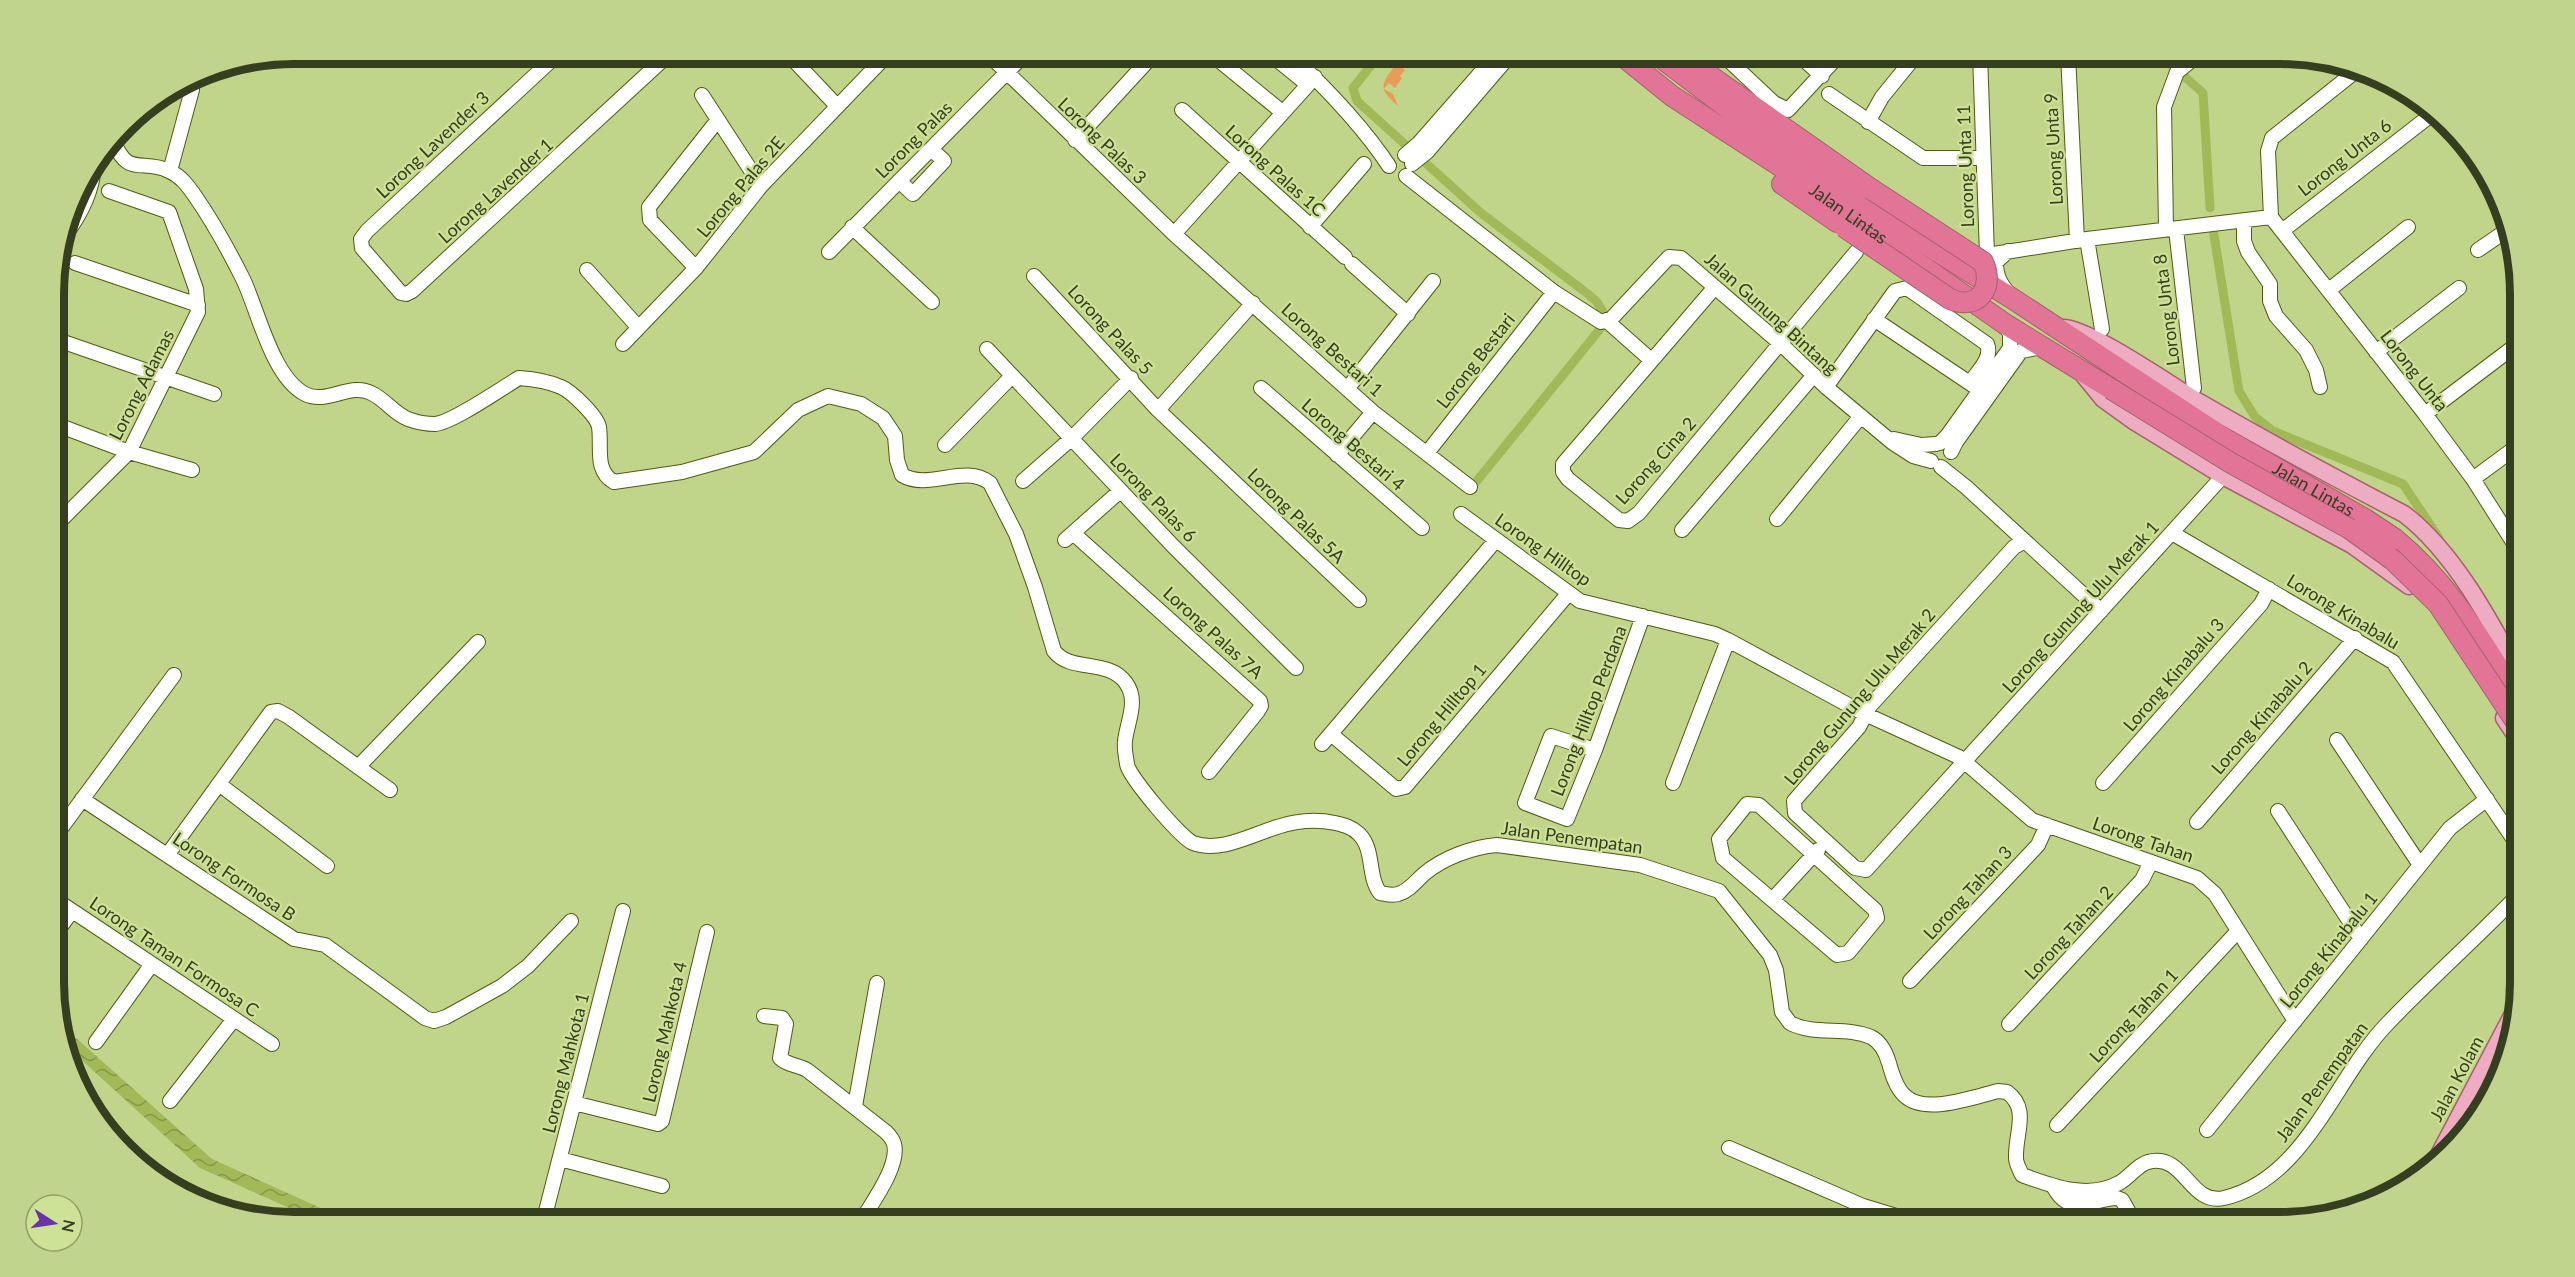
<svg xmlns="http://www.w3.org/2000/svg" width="2575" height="1277" font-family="Lato,sans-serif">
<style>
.green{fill:#e89c5a}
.water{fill:url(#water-waves)}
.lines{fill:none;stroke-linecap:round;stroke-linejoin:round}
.canal{stroke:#a2b958;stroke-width:9}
.minor-casing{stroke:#4e5d12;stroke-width:16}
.major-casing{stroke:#a5616d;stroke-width:19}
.highway-casing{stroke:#a5616d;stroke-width:22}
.minor{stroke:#fff;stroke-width:14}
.major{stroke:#edacc1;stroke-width:16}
.highway{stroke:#e17497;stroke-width:20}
.highway-bridge-casing{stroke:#a5616d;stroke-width:22;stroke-linecap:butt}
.highway-bridge{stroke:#e17497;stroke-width:20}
.labels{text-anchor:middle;stroke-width:4.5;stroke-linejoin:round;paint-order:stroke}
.street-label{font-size:18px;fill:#363e20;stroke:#cde197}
.rim{fill:none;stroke:#363e20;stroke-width:8}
</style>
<defs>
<pattern id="water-waves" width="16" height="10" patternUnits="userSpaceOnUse" patternTransform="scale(1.5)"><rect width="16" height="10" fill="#a2b958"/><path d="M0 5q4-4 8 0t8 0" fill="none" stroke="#859848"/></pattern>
</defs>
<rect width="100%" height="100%" fill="#c0d48a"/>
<!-- green -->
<path class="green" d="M 1400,66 L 1405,70 L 1400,76 L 1402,78 L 1395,88 L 1389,83 L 1384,89 L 1393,94 L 1398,106 C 1380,90 1379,86 1394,67 Z"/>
<!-- water -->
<path class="water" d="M 58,1022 L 212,1159 L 354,1223 L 323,1223 L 200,1168 L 64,1044 Z"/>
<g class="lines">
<!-- canal -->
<path class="canal" d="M 1380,54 L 1353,88 L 1357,101 L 1481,213 L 1588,294 L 1597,302 L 1603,312
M 2159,54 L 2203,93 L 2210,208
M 2213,229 L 2239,391 L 2255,417 L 2273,431 L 2403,484 L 2439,538
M 1476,482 L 1600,329"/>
<!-- minor casing -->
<g class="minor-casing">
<path id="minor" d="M 558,54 L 367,231 L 361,239 L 362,248 L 401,293 L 406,294 L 412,291 L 669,54
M 788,54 L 837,106
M 860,54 L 874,68
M 988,54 L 1174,234 L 1373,412 L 1470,487
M 1226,54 L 1220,61 L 1282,112
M 1270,54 L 1307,84
M 1290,54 C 1326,88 1362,125 1389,166
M 1722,54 L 1774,103 L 1788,110 L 1840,54
M 1798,54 L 1822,76
M 1980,54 L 1987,255 L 2087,239 L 2271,217
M 2068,54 L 2077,241
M 1829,94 L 1923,158 L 1982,158
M 702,95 L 761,186
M 1182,110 L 1345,257
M 1868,122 L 1882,97 L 1917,54
M 1075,140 L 1154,54
M 114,142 C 128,178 143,158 169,171 C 181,176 188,186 195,196 C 213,222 229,251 243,279 C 258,310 272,377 305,394 C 327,405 350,382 371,393 C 385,399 394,414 408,419 C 416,422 427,424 435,424 C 452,423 502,388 519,378 C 533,379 548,381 561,387 C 571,391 597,416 599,427 C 602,447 594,471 614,482 L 682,472 L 754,452 L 798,410 L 828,396 L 861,404 L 883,418 L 895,436 L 897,460 L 902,475 C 929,491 964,463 990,483 L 1016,534 L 1035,587 L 1054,651 C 1071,673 1108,658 1126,683 C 1139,701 1127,722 1125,741 C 1124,748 1126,757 1127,764 C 1128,776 1181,838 1193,843 C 1220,853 1251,835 1277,827 C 1295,821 1316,819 1335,823 C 1344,825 1352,827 1359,834 C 1375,850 1367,876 1380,893 C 1386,894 1392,896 1398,894 C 1409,891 1416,881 1424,874 C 1443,858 1472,847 1497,845 L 1640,865 L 1719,891 L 1770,955 L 1776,970 L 1782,1012 L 1790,1023 C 1815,1036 1846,1026 1871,1037 C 1881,1042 1886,1053 1889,1063 C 1892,1074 1896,1088 1905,1096 C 1925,1115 1974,1097 1998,1091 L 2007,1092 C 2030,1109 2015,1133 2016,1158 C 2016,1164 2020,1170 2022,1175 C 2052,1186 2088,1200 2119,1183 C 2129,1178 2137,1165 2148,1162 C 2185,1152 2189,1206 2224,1198 C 2306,1179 2335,1077 2388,1023 C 2431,978 2478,937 2521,892
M 1405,155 L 1419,143 L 1497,54
M 1412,164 L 1427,152 L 1511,54
M 170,171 L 192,90 L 191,79
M 1406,176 L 1554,292 L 1601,322 L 1612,318 L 1669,257 L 1681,258 L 1781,344 L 1826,387 L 1893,443 L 1913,456 L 1931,461
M 899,181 L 913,194 L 944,161 L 931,149
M 2271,217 L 2425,414 L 2473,479 L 2520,553
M 2271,217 L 2268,151 L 2272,138 L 2356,71
M 2244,220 L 2244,241 L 2248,252 L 2270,284 L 2270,301 L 2276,316 L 2306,350 L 2316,370 L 2320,387
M 852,227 L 932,302
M 1310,227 L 1364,164
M 2166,229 L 2164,107 L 2177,72 L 2199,54
M 2176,229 L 2194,388
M 2282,231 L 2431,115
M 66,234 C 81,214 92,193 94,167
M 1174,234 L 1315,77
M 2087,239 L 2102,329
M 2478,250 L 2510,228
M 2008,251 L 1996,262 C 1996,276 2000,283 2009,294
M 829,252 L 1025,54
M 75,263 L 198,305
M 1352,264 L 1408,314
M 696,268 L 650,220 L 649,207 L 717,121
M 587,270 L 638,327
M 1034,276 L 1158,410 L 1359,600
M 1715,287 L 1563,464 L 1563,472 L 1568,479 L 1619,520 L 1628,521 L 1639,513 L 1856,252
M 2329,290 L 2408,227
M 1874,319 L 1977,388
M 1607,321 L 1651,360
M 55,339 L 214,394
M 623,344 L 696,268 L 761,186 L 888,54
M 987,349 L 1173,546 L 1296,668
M 2376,352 L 2459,288
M 1826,387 L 1895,291 L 1907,288 L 1987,344 C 1993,358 1977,372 1970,383
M 1261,388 L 1422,528
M 1347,389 L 1433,281
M 1158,410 L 1253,303
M 2425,414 L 2511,349
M 55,424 L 129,452 L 192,470
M 1894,439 L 1921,445 L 1936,444
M 1940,443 L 1947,436 L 2010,348 L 2010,334 L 2005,324
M 945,445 L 1012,376
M 1951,452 L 1956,442 L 2021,351 L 2042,347
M 1427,453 L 1554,292
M 1337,455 L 1373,412
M 1941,467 L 1966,487 L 2101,611
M 2473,479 L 2519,445
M 1023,481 L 1072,438 L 1131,378
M 1461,514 L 1580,601 L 1715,634 L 1728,640 L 1865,714 L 1959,757 L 2032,820 L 2197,878 L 2215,894 L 2295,1021
M 1777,519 L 1861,416
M 55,526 L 129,452 L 198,312 L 196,289 L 169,212 L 109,191
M 1682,530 L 1814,375
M 1073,533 L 1260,701 L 1261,706 L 1258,711 L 1209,772
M 2172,533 L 2393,662 L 2521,850
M 1065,540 L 1120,491
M 2025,541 L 2014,547 L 1870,706 L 1859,727 L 1794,801 L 1795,813 L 1855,868 L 1866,870 L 2223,476
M 1331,734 L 1396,789 L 1405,787 L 1568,594
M 2337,740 L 2420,865
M 1322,744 L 1496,540
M 1595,750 L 1551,736 L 1525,803 L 1567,819 L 1595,750 L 1643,616
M 358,767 L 478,642
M 1673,783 L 1728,640
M 2103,783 L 2261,604 L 2269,589
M 219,784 L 327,866
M 82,799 L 294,939 L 325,945 L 425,1018 L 434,1021 L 446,1017 L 502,986 L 528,966 L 571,921
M 1747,804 L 1759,805 L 1875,910 L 1877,918 L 1848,953 L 1837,955 L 1723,858 L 1719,839 Z
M 2278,811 L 2361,939
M 2197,822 L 2355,638
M 56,835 L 174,675
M 168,854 L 271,712 L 278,711 L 289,717 L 390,790
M 1773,899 L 1818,850
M 56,900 L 272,1044
M 56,933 L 72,911
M 1910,981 L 2038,845 L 2047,825
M 764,1016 L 782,1018 L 786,1024 L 780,1058 C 787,1065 798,1065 807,1070 L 886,1132 C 889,1135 893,1140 894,1144 C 900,1166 871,1204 860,1223
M 2009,1024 L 2142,880 L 2151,862
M 96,1042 L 152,964
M 170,1101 L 234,1019
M 574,1103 L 658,1124 L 662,1121 L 707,932
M 855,1106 L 877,983
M 2057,1125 L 2238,931
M 2207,1130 L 2450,828 L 2487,799
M 1729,1148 L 1863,1206 L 1919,1223
M 560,1159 L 662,1186
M 2053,1186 C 2070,1218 2090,1199 2117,1198 L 2122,1200 L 2135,1223
M 543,1223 L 623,911"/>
</g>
<!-- major casing -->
<g class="major-casing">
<path id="major" d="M 2063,328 C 2089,328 2172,386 2199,402 C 2266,441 2335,478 2404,514 C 2454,552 2491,622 2520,676
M 2081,372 L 2103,399 L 2135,422 L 2223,476 L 2352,545 L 2409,586
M 2504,718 L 2520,742
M 2487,1102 L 2498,1083
M 2433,1166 L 2515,1010"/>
</g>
<!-- highway casing -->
<g class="highway-casing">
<g id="highway">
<path id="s1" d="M 1620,54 L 1672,96 L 1777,164 L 2005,324 L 2111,389"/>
<path id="s2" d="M 1656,54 L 1787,153 L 1887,220 L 2013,299 L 2229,441 L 2365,519"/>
<path d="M 1679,54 L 1871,189"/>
<path d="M 1782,184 L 1837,222"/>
<path d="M 2395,539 C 2451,585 2482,642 2520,702"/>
</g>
</g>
<!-- minor -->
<use href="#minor" class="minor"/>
<!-- major -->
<use href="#major" class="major"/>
<!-- highway -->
<use href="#highway" class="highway"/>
<!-- highway-bridge casing -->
<g class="highway-bridge-casing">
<path id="highway-bridge" d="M 1844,227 L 1950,299 C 1978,311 1995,288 1983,262 L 1871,189
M 2111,389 L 2231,463 L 2350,529 L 2393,560 L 2438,604 L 2520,728
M 2365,519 L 2395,539"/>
</g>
<!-- highway-bridge -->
<use href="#highway-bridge" class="highway-bridge"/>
</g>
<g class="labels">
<!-- street labels -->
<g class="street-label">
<text transform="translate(914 140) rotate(-45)" y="6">Lorong Palas</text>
<text transform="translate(1102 141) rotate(44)" y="6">Lorong Palas 3</text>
<text transform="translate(433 145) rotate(-43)" y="6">Lorong Lavender 3</text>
<text transform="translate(2054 149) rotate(-93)" y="6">Lorong Unta 9</text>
<text transform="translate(2345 158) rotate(-38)" y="6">Lorong Unta 6</text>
<text transform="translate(1966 166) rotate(-92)" y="6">Lorong Unta 11</text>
<text transform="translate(1275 171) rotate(42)" y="6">Lorong Palas 1C</text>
<text transform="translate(741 187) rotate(-50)" y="6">Lorong Palas 2E</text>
<text transform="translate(496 191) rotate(-42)" y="6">Lorong Lavender 1</text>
<text dy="6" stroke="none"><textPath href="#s1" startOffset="279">Jalan Lintas</textPath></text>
<text transform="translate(2167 310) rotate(-97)" y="6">Lorong Unta 8</text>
<text transform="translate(1771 314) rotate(42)" y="6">Jalan Gunung Bintang</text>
<text transform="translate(1110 330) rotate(47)" y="6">Lorong Palas 5</text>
<text transform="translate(1332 350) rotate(42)" y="6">Lorong Bestari 1</text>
<text transform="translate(1476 361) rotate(-52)" y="6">Lorong Bestari</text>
<text transform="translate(2414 371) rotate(52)" y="6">Lorong Unta</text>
<text transform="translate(142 385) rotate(-63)" y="6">Lorong Adamas</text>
<text transform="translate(1353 445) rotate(41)" y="6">Lorong Bestari 4</text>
<text transform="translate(1656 461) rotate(-48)" y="6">Lorong Cina 2</text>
<text dy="6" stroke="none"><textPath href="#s2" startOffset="789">Jalan Lintas</textPath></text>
<text transform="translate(1153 498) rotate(46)" y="6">Lorong Palas 6</text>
<text transform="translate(1296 516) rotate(44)" y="6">Lorong Palas 5A</text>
<text transform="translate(1543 550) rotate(35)" y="6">Lorong Hilltop</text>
<text transform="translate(2081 607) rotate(-48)" y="6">Lorong Gunung Ulu Merak 1</text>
<text transform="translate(2343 612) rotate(31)" y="6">Lorong Kinabalu</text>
<text transform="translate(1213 633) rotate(42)" y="6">Lorong Palas 7A</text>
<text transform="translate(2174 675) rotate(-49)" y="6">Lorong Kinabalu 3</text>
<text transform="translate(1860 697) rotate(-50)" y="6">Lorong Gunung Ulu Merak 2</text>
<text transform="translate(1589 711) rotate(-69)" y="6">Lorong Hilltop Perdana</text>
<text transform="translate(1442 715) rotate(-50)" y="6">Lorong Hilltop 1</text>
<text transform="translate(2262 718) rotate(-49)" y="6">Lorong Kinabalu 2</text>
<text transform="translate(1572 838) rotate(8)" y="6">Jalan Penempatan</text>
<text transform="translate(2143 840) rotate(19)" y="6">Lorong Tahan</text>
<text transform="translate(234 877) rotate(34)" y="6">Lorong Formosa B</text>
<text transform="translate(1968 893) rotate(-47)" y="6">Lorong Tahan 3</text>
<text transform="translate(2069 933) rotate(-47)" y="6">Lorong Tahan 2</text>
<text transform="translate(2329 950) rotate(-51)" y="6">Lorong Kinabalu 1</text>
<text transform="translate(174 957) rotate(34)" y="6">Lorong Taman Formosa C</text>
<text transform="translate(2134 1016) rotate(-47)" y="6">Lorong Tahan 1</text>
<text transform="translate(665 1032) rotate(-77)" y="6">Lorong Mahkota 4</text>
<text transform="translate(566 1063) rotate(-76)" y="6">Lorong Mahkota 1</text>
<text transform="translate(2457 1079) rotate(-62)" y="6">Jalan Kolam</text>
<text transform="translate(2322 1082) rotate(-54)" y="6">Jalan Penempatan</text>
</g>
</g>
<!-- crop -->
<path d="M0 0H2575V1277H0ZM294 64H2280A230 230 0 0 1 2510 294V982A230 230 0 0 1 2280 1212H294A230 230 0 0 1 64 982V294A230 230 0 0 1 294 64Z" fill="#c1d48d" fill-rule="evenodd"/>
<path class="rim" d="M294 64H2280A230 230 0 0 1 2510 294V982A230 230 0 0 1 2280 1212H294A230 230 0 0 1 64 982V294A230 230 0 0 1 294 64Z"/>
<!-- north arrow -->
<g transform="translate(54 1223) rotate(102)"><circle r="28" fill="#cde197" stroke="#91a067" stroke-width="1.5"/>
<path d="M0-4.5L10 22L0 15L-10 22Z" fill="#6a33a9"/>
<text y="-9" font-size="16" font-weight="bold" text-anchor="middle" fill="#363e20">N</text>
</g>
</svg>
